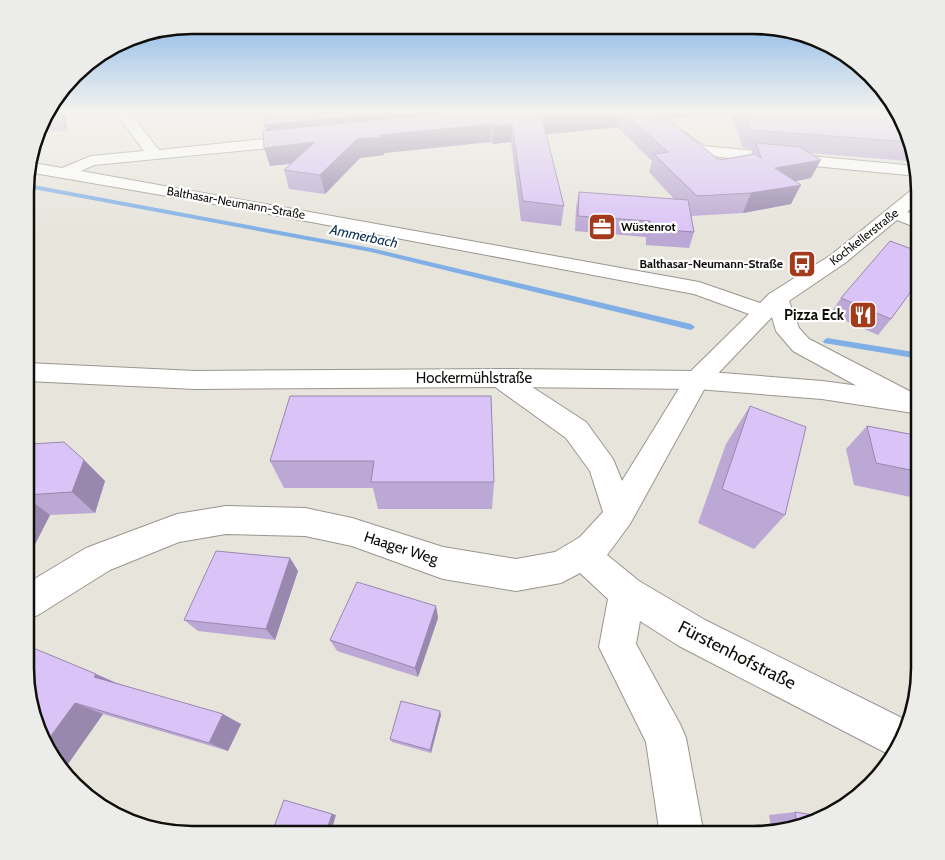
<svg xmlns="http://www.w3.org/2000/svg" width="945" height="860" font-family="Cabin,sans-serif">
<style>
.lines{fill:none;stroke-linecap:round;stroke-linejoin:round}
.stream{fill:#7fafe5;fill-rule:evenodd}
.minor-casing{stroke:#99968e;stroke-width:2}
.major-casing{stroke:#99968e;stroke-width:2}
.minor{fill:#fff;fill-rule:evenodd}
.major{fill:#fff;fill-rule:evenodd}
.wall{fill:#bba8d4}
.shaded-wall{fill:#9988ad}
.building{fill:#dac3f7;stroke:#9988ad}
.labels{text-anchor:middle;stroke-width:4.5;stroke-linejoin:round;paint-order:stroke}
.far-street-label{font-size:12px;fill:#0f0e0b;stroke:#fff}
.far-poi-label{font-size:12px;font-weight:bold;fill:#0f0e0b;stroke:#fff;text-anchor:start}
.far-water-label{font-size:14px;font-style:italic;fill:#0d3053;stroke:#fff}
.poi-label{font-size:15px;font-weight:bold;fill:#0f0e0b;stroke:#fff;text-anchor:end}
.street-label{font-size:15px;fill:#0f0e0b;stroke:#fff}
.near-street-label{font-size:18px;fill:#0f0e0b;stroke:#fff}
.rim{fill:none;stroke:#0f0e0b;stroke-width:2.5}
</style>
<rect width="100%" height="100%" fill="#e6e4db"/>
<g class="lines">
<!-- stream -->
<path class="stream" d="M 28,184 L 371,248 L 691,324 L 695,327 L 691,330 L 371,252 L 28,188 Z
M 827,338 L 920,353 L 920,359 L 824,343 L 823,341 Z"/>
<!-- minor casing -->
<g class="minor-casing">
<path id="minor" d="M 116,113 L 130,113 L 159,150 L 301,135 L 306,137 L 309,140 L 306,143 L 301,145 L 94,165 L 81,171 L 699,282 L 760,303 L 769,294 L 831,255 L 914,188 L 920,187 L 920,201 L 907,212 L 920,216 L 920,229 L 897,220 L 845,263 L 789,301 L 799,328 L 809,339 L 917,395 L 920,404 L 917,409 L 908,412 L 899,409 L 793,351 L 776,331 L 772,317 L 706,386 L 630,524 L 607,555 L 639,581 L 705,620 L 908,721 L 903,741 L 892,756 L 679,646 L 640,621 L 636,644 L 680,724 L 686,738 L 704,835 L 660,835 L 646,742 L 599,647 L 608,599 L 580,573 L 561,583 L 516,591 L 443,579 L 352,546 L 305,536 L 226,534 L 179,542 L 110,570 L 38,615 L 26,620 L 26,584 L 86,548 L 177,514 L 226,506 L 305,508 L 352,518 L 443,547 L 516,559 L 555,552 L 580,537 L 603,512 L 590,471 L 566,438 L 491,384 L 487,378 L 491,372 L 500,369 L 509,372 L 586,422 L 613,459 L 622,481 L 688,374 L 749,314 L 694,294 L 237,208 L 28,172 L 28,162 L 62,168 L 91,156 L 144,151 Z
M 640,113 L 656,113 L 704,146 L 916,166 L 918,176 L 700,155 L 695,153 Z"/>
</g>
<!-- major casing -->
<g class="major-casing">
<path id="major" d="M 27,363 L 195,371 L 500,369 L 697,371 L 822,381 L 920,394 L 920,414 L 822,399 L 697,389 L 500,387 L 195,389 L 27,381 Z"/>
</g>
<!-- minor -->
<use href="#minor" class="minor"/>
<!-- major -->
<use href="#major" class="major"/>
</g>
<!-- wall -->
<path class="wall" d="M 46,113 L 65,113 L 67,131 L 38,132 Z
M 264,113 L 709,113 L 668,119 L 719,160 L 751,154 L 753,149 L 743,148 L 731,113 L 898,113 L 907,129 L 913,153 L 908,161 L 810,153 L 811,178 L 796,181 L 791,204 L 743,213 L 691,216 L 694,232 L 689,248 L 646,245 L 646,237 L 575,231 L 576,208 L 579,192 L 674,199 L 649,172 L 652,161 L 617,127 L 546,134 L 564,206 L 561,226 L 521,221 L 511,142 L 493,144 L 490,142 L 384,153 L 384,155 L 360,158 L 325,194 L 289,189 L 284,170 L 290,164 L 270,166 Z
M 841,298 L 891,319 L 878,335 L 830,314 Z
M 290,396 L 494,482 L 492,509 L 378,509 L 373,488 L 284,488 L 270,461 Z
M 750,406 L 785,515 L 754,549 L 698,523 L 726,444 Z
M 867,426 L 920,436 L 920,499 L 854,485 L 846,449 Z
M 27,447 L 84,460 L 105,481 L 95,513 L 50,515 L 29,556 L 26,556 Z
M 290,558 L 298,571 L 275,640 L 198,631 L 184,620 Z
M 436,606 L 438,618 L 418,677 L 337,651 L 330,640 Z
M 96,674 L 117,683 L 241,724 L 228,751 L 103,714 L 68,764 L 56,761 L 38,731 Z
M 441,715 L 431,753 L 392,742 L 390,739 Z
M 795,812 L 816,822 L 772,833 L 769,815 Z"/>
<!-- shaded-wall -->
<path class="shaded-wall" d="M 57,113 L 65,113 L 67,131 L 57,114 Z
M 389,113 L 452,113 L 268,136 L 264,125 Z
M 589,113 L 620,113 L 617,127 L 541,135 L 542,117 Z
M 670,113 L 709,113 L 668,119 Z
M 491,124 L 490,142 L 384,153 L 384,155 L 360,158 L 325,194 L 320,175 L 357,139 L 381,135 Z
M 512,124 L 511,142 L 493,144 L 493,126 Z
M 315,142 L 319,160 L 270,166 L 264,148 Z
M 821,160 L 811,178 L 767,187 L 775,168 Z
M 801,185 L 791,204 L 743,213 L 751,193 Z
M 84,460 L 105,481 L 95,513 L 72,492 Z
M 26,497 L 50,515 L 29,556 L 26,554 Z
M 290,558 L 298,571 L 275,640 L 266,629 Z
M 436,606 L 438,618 L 418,677 L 415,668 Z
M 96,674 L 122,686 L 94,677 Z
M 75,703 L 103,714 L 68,764 L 56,761 L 45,744 Z
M 440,711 L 441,715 L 431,753 L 430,750 Z
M 223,714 L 241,724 L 228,751 L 209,743 Z
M 284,800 L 336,815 L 330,835 L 325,835 Z"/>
<!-- building -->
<path class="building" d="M 46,113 L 57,113 L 57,114 L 45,115 Z
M 264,113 L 389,113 L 264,125 Z
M 450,113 L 589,113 L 542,117 L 564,206 L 523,201 L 512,124 L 493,126 L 491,124 L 381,135 L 381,137 L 357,139 L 320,175 L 284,170 L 315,142 L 264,148 L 263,131 Z
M 624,113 L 660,113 L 719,160 L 755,154 L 761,158 L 756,143 L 800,147 L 821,160 L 775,168 L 801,185 L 751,193 L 697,196 L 654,154 L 668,152 Z
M 744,113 L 898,113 L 903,122 L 902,122 L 907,129 L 911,142 L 750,130 Z
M 579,192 L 688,200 L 694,232 L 651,229 L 650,221 L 578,216 Z
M 890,241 L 920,252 L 920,279 L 891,319 L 841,298 Z
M 290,396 L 491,396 L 494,482 L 371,482 L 374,461 L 270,461 Z
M 750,406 L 806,427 L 785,515 L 722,489 Z
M 867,426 L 920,436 L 920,472 L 876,463 Z
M 64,442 L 84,460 L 72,492 L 26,495 L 27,447 L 31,444 Z
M 216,551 L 290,558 L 266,629 L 184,620 Z
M 357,582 L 436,606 L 415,668 L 330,640 Z
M 26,645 L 96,674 L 94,677 L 223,714 L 209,743 L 75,703 L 45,744 L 38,731 L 25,678 Z
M 401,701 L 440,711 L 430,750 L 390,739 Z
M 284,800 L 332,814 L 325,835 L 271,835 Z
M 795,812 L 826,817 L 816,822 L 798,827 Z"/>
<!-- sky -->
<linearGradient id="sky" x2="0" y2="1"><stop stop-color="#7eb2e7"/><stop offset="0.48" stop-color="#f4f3ef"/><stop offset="1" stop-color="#f4f3ef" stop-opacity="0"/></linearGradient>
<rect width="945" height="233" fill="url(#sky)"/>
<!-- icons -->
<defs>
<g id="office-square" transform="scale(1.4375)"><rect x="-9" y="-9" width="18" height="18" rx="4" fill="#a23a1b" stroke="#fff"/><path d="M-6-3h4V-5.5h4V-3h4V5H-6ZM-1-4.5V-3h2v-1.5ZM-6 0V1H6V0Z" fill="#fff"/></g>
<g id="bus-square" transform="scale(1.4375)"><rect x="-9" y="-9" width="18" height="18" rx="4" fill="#a23a1b" stroke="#fff"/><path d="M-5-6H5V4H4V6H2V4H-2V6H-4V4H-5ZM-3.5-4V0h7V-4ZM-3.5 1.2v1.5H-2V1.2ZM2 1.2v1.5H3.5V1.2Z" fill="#fff"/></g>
<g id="restaurant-square" transform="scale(1.4375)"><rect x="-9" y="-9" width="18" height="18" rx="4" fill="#a23a1b" stroke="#fff"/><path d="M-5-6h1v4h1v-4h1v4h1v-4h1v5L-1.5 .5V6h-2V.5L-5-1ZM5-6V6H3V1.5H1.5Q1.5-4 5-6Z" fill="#fff"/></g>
</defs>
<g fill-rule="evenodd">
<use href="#office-square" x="602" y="227"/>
<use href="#bus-square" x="802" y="264"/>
<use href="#restaurant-square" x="863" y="315"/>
</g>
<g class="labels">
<!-- far-street labels -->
<g class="far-street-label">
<text transform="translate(236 203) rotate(10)" y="4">Balthasar-Neumann-Straße</text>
<text transform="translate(864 237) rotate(-38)" y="4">Kochkellerstraße</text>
</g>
<!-- far-poi labels -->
<g class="far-poi-label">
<text x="621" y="231">Wüstenrot</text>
<text x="783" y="268" text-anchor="end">Balthasar-Neumann-Straße</text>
</g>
<!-- far-water labels -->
<g class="far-water-label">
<text transform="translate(364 236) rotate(12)" y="5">Ammerbach</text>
</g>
<!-- poi labels -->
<g class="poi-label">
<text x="844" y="320">Pizza Eck</text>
</g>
<!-- street labels -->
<g class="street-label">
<text x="474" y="383">Hockermühlstraße</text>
<text transform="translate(401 548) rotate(18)" y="5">Haager Weg</text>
</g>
<!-- near-street labels -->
<g class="near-street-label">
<text transform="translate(737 655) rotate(27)" y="6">Fürstenhofstraße</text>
</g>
</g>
<!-- crop -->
<path d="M0 0H945V860H0ZM192 34H753A158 158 0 0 1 911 192V668A158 158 0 0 1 753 826H192A158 158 0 0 1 34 668V192A158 158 0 0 1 192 34Z" fill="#ececeb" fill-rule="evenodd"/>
<path class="rim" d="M192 34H753A158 158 0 0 1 911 192V668A158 158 0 0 1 753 826H192A158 158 0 0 1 34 668V192A158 158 0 0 1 192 34Z"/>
</svg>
